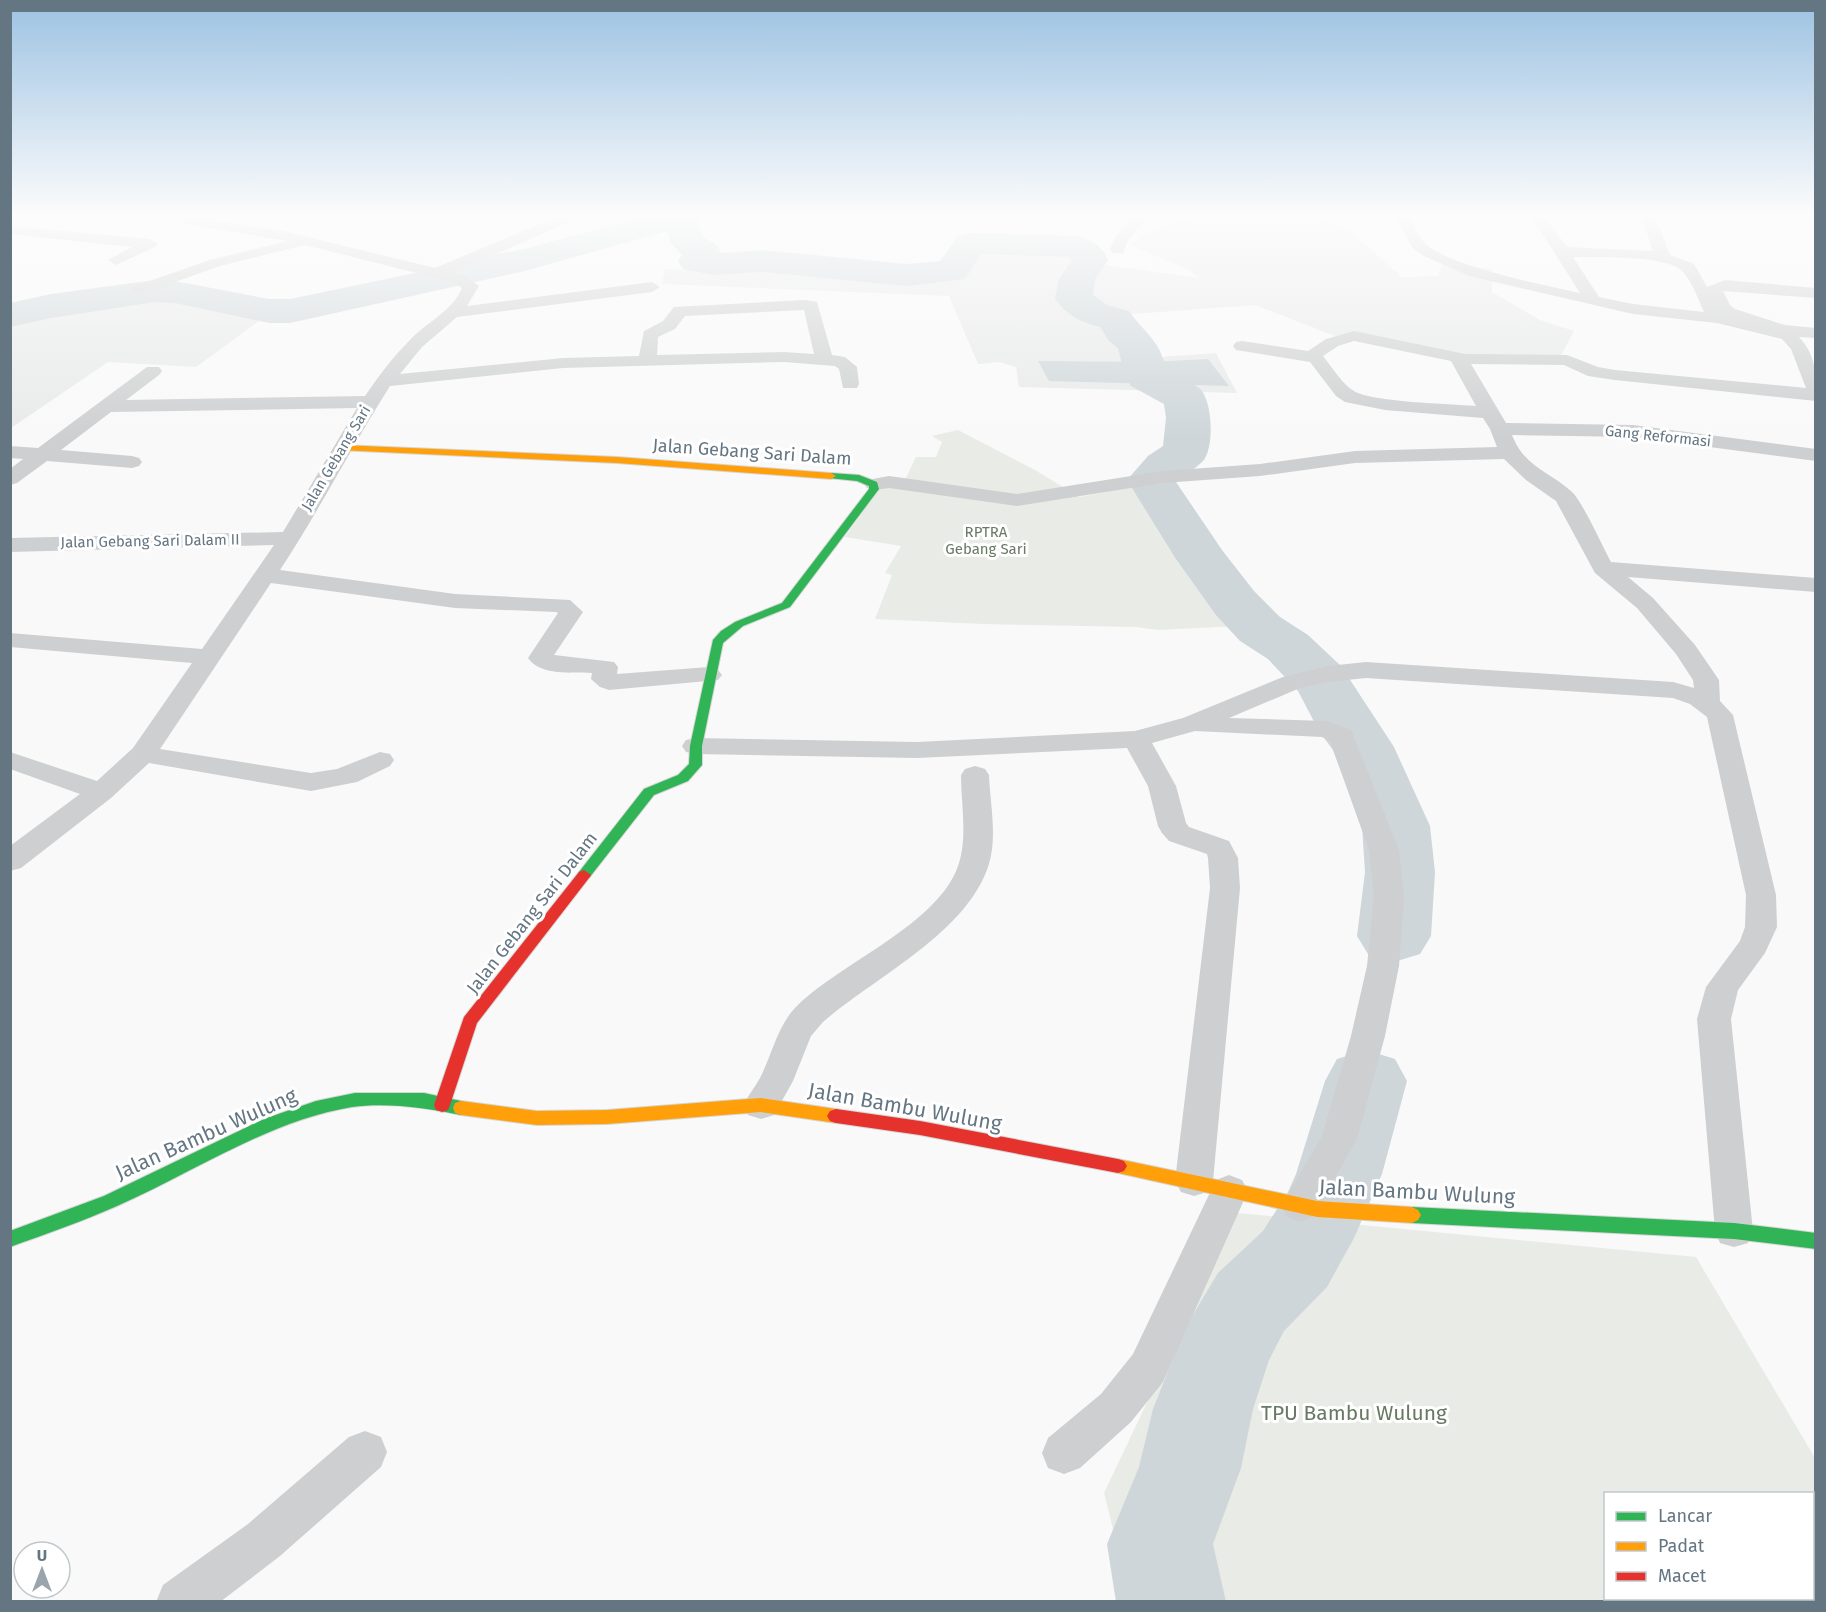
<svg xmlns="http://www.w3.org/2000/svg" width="1826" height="1612" font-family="'Fira Sans',sans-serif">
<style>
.built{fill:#e8e9e9}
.green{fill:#e8ebe6;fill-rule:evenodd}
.water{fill:#ced6d9}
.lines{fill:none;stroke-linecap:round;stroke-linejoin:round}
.river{fill:#ced6d9;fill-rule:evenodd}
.fast-casing{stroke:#d5d6d7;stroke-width:2}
.slow-casing{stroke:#d5d6d7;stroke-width:2}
.jam-casing{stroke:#d5d6d7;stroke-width:2}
.street{fill:#cecfd0;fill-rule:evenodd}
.fast{fill:#30b455;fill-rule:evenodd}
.slow{fill:#ff9f0a;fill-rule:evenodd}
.jam{fill:#e5322d;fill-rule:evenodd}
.labels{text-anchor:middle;stroke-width:6;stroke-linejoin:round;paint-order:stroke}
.far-street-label{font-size:15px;fill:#657683;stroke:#fff}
.far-park-label{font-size:15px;fill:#687a64;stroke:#fff}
.street-label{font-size:18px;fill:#657683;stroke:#fff}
.near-street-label{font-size:21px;fill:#657683;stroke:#fff}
.near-park-label{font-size:21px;fill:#687a64;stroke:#fff}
</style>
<rect width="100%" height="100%" fill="#f9f9f9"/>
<!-- built -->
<path class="built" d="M 1208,213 L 1307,213 L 1347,229 L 1402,277 L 1438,276 L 1442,264 L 1492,269 L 1492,292 L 1540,320 L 1574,331 L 1560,357 L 1455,355 L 1340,338 L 1255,305 L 1105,316 L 1132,359 L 1216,353 L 1237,393 L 1019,387 L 1016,367 L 999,362 L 978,364 L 949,296 L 662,284 L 665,269 L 943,278 L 953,242 L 1075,247 L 1076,257 L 1098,264 L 1199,278 L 1187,269 L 1130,245 L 1149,231 Z
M 141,295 L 270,313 L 196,367 L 108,362 L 11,428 L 11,318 Z"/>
<!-- green -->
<path class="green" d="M 958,430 L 1035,470 L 1079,497 L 1146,485 L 1168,517 L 1204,580 L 1240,626 L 1158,630 L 1136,627 L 983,624 L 875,619 L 892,575 L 885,573 L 901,546 L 845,537 L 882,486 L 904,482 L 916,457 L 936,457 L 942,442 L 932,436 Z
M 1237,1213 L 1696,1257 L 1815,1458 L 1815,1601 L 1131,1601 L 1104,1493 ZM 1606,1494 L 1812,1494 L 1812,1598 L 1606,1598 Z"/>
<!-- water -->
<path class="water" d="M 1208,359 L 1229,386 L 1049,381 L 1038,361 L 1150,362 Z"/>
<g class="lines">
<!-- river -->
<path class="river" d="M 658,213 L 704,213 L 698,221 L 703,237 L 717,245 L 721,253 L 762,250 L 907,264 L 940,261 L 958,236 L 970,233 L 1077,236 C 1091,240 1103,246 1108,260 L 1095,279 L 1093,295 L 1107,305 L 1129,311 C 1145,334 1161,340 1166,371 C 1177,376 1190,381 1199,388 C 1213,399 1215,450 1202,462 C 1194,470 1184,474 1176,482 L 1222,550 L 1254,591 L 1280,617 L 1308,635 L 1341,666 L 1394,747 L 1430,826 L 1435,872 L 1431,936 L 1420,954 L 1394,962 L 1368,954 L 1357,936 L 1365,872 L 1362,826 L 1333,750 L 1319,731 L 1298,691 L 1268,659 L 1240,641 L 1216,615 L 1176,559 L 1127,480 L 1148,456 L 1163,446 L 1166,418 L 1164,404 L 1131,386 L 1125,377 L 1118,348 L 1109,341 L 1100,327 C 1081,322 1066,315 1055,299 L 1059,279 L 1072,260 L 1068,257 L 981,254 L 965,279 L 907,286 L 762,272 L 713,275 L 683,269 L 678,261 L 682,255 L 671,243 L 667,231 L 525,271 L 290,323 L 269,323 L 175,303 L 155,302 L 51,318 L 10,327 L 10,303 L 51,294 L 155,280 L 175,281 L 269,299 L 290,299 L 439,268 L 465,260 L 524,249 Z
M 1366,1050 L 1395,1059 L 1407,1081 L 1382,1174 L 1354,1238 L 1327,1287 L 1284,1331 L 1269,1360 L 1253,1409 L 1241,1468 L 1213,1544 L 1226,1602 L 1116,1602 L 1107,1544 L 1139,1467 L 1153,1409 L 1177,1349 L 1191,1318 L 1218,1273 L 1263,1231 L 1288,1192 L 1296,1174 L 1325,1081 L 1337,1059 Z"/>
<!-- fast casing -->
<g class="fast-casing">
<path id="fast" d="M 831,473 L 859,475 L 877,482 L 879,489 L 790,607 L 743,626 L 723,643 L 702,746 L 702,765 L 688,781 L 654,795 L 589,878 L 579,878 L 577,875 L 579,872 L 644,789 L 678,775 L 689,764 L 690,746 L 713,640 L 721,631 L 735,622 L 782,603 L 869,489 L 869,486 L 857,481 L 828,478 L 828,474 Z
M 355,1093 L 424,1093 L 461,1101 L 467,1103 L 469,1108 L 467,1113 L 461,1115 C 428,1108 386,1102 352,1107 C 268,1121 194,1172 117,1206 C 83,1221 46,1234 10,1247 L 10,1231 L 104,1196 L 264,1119 L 316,1101 Z
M 1412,1207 L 1734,1223 L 1816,1233 L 1816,1249 L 1734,1239 L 1412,1223 L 1406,1220 L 1403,1215 L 1406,1210 Z"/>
</g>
<!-- slow casing -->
<g class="slow-casing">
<path id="slow" d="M 341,445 L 617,457 L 831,473 L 836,476 L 831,479 L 617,463 L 338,450 L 336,448 Z
M 761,1098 L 836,1109 L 842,1111 L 845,1116 L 842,1121 L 836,1123 L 761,1112 L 607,1124 L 537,1125 L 461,1115 L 455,1113 L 453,1108 L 455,1103 L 461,1101 L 537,1111 L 607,1110 Z
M 1118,1159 L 1317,1201 L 1412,1207 L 1418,1210 L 1421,1215 L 1418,1220 L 1412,1223 L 1317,1217 L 1118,1173 L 1112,1171 L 1109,1166 L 1112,1161 Z"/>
</g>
<!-- jam casing -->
<g class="jam-casing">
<path id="jam" d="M 584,870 L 591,875 L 589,878 L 477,1023 L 450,1105 L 448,1110 L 442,1112 L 436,1110 L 434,1105 L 464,1017 L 579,872 Z
M 836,1109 L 920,1121 L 1118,1159 L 1124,1161 L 1127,1166 L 1124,1171 L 1118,1173 L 920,1135 L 836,1123 L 830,1121 L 827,1116 L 830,1111 Z"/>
</g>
<!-- street -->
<path class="street" d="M 194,213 L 210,213 L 204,219 L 283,231 L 435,268 L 566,213 L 585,213 L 583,216 L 452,273 L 465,276 L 479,286 L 467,306 L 652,282 L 660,287 L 652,292 L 457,317 L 422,347 L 400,374 L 563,358 L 639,356 L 644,331 L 663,321 L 674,307 L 805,300 L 817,302 L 832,355 L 845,357 L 857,367 L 859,384 L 857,388 L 843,388 L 839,369 L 835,366 L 784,362 L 563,368 L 390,386 C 352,446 319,511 280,570 L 455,594 L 570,600 L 583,612 L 554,655 L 614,662 L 618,667 L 617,674 L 709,667 L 718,670 L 722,675 L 718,680 L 609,690 L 600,687 L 591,679 L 592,673 C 572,672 540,676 528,658 L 558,613 L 556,612 L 455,608 L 271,583 L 160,749 L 311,773 L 337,769 L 380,752 L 390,754 L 394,760 L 390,766 L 357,782 L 311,791 L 149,763 L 111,798 L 21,868 L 10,871 L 10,846 L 80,794 L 10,769 L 10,752 L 97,781 L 133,748 L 192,663 L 10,647 L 10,633 L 202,649 L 274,545 L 10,552 L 10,538 L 283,532 L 357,408 L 111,412 L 61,450 L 132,456 L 139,458 L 142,462 L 139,466 L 132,468 L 47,461 L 17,483 L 10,485 L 10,469 L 23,459 L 10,458 L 10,446 L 38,448 L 147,367 L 159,367 L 162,371 L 159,375 L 126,400 L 365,396 C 378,377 392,358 409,341 C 425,323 453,311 462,288 L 453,282 L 305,245 L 220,266 L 144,293 L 132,293 L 130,290 L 132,287 L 210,260 L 287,241 L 186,224 L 184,221 ZM 804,310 L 814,354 L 784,352 L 657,355 L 658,337 L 675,329 L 685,316 Z
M 1135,213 L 1150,213 L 1128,240 L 1123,253 L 1113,253 L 1110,250 L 1114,239 Z
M 1394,213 L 1408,213 C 1413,222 1417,234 1423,241 C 1443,266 1546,285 1580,293 L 1547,241 L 1527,213 L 1541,213 L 1567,247 L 1653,251 L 1640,213 L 1654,213 L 1670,255 L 1694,264 L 1707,287 L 1725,280 L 1816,288 L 1816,298 L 1723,291 L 1730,305 L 1735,309 L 1785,325 L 1816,328 L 1816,338 L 1799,337 C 1817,356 1816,376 1816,401 L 1615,380 L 1588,376 L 1564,365 L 1471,364 L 1506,423 L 1633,425 L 1816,449 L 1816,461 L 1633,437 L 1512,435 C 1525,468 1549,471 1572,492 C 1582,501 1603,547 1611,562 L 1816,578 L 1816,592 L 1628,577 L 1653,598 L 1695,645 L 1719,680 L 1720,701 L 1733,715 L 1776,895 L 1777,927 L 1765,953 L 1738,990 L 1731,1019 L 1753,1231 L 1748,1243 L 1734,1247 L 1720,1243 L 1715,1231 L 1697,1019 L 1706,987 L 1740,941 L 1745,927 L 1746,895 L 1707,717 L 1690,704 L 1673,698 L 1366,678 L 1328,682 L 1300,688 L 1229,718 L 1327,721 L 1351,730 L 1399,850 L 1404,897 L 1399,966 L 1385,1036 L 1357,1139 L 1313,1217 L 1300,1222 L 1287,1217 L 1281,1206 L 1322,1136 L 1351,1036 L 1367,966 L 1374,897 L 1369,850 L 1330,741 L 1322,737 L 1195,731 L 1152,743 L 1176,786 L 1186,823 L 1189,827 L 1229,841 L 1238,858 L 1240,888 L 1213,1181 L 1207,1192 L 1194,1196 L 1181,1192 L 1175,1181 L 1210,888 L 1208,858 L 1207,854 L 1169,841 L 1162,833 L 1158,826 L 1148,786 L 1127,748 L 917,758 L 696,754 L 686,752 L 682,746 L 686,740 L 696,738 L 917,742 L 1135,731 L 1183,718 L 1283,677 L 1328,666 L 1366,662 L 1673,682 L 1694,688 L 1693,680 L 1676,654 L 1637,608 L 1595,573 L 1556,501 L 1526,480 L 1504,459 L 1355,463 L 1260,476 L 1163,483 L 1017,506 L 889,488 L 874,490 L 867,488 L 864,484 L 867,480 L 889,476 L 1017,494 L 1163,471 L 1260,464 L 1355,451 L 1497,447 L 1490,429 L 1483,418 L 1385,410 L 1345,402 L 1336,396 L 1310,362 L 1236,350 L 1233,346 L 1236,342 L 1242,341 L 1308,351 L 1326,339 L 1354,331 L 1465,354 L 1567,355 L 1598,367 L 1615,370 L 1806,388 L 1791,349 L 1782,339 L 1717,323 L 1633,314 L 1469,276 L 1422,255 L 1412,247 ZM 1573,257 C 1595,257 1668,255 1682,271 C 1692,281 1698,299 1704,312 L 1633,304 L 1599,297 ZM 1354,341 L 1451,361 L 1476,406 C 1451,404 1371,402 1354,391 C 1342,384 1332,367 1323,356 L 1338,346 Z
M 10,226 L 150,239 L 158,244 L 155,247 L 116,265 L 108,260 L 132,247 L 10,234 Z
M 975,766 L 985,769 L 989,775 C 990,804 998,838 988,867 C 965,934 875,977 823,1022 L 811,1036 L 793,1081 L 774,1115 L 761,1119 L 748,1115 L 743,1105 C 748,1096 755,1087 760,1078 C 773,1053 777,1025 798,1005 C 841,963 938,924 958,866 C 968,838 961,804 961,775 L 965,769 Z
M 1229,1175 L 1242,1180 L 1248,1191 L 1163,1382 L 1131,1422 L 1080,1468 L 1064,1474 L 1048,1468 L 1042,1453 L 1048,1438 L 1101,1394 L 1133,1354 L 1216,1180 Z
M 365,1431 L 381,1437 L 387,1452 L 381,1467 L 280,1556 L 220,1602 L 156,1602 L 163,1585 L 248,1524 L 349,1437 Z"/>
<!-- fast -->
<use href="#fast" class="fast"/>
<!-- slow -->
<use href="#slow" class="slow"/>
<!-- jam -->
<use href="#jam" class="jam"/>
</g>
<!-- sky -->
<linearGradient id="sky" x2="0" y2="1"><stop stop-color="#9dc2e2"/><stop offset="0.49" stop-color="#fcfcfc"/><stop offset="1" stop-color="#fcfcfc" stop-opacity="0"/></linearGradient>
<rect width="1826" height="438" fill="url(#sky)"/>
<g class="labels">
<!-- far-street labels -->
<g class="far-street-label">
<text transform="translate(1658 436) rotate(6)" y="5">Gang Reformasi</text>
<text transform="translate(336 458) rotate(-59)" y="5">Jalan Gebang Sari</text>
<text transform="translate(150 541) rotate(-1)" y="5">Jalan Gebang Sari Dalam II</text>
</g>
<!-- far-park labels -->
<g class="far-park-label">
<text x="986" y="537">RPTRA<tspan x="986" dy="17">Gebang Sari</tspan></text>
</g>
<!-- street labels -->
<g class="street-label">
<text transform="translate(752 452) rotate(4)" y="6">Jalan Gebang Sari Dalam</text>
<text transform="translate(532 913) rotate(-52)" y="6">Jalan Gebang Sari Dalam</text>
</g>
<!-- near-street labels -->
<g class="near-street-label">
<text transform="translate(905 1107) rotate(10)" y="7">Jalan Bambu Wulung</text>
<text transform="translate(206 1134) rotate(-24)" y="7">Jalan Bambu Wulung</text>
<text transform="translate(1417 1192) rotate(3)" y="7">Jalan Bambu Wulung</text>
</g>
<!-- near-park labels -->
<g class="near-park-label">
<text x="1354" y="1420">TPU Bambu Wulung</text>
</g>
</g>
<!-- border -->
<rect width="1826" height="1612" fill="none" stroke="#657683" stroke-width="24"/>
<!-- legend -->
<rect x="1604" y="1492" width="210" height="108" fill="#ffffff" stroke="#c1c8cd" stroke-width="1.5"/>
<rect x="1616" y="1512" width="30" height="9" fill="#30b455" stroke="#c1c8cd" stroke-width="1.5"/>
<text x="1658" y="1522" font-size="18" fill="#657683">Lancar</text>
<rect x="1616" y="1542" width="30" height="9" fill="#ff9f0a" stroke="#c1c8cd" stroke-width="1.5"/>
<text x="1658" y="1552" font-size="18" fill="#657683">Padat</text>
<rect x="1616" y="1572" width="30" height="9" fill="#e5322d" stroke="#c1c8cd" stroke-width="1.5"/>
<text x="1658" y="1582" font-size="18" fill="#657683">Macet</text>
<!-- north arrow -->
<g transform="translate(42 1570)"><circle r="28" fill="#ffffff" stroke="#c1c8cd" stroke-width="1.5"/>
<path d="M0-4.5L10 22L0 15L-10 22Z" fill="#99a4ac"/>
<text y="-9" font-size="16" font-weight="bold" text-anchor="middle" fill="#657683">U</text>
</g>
</svg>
